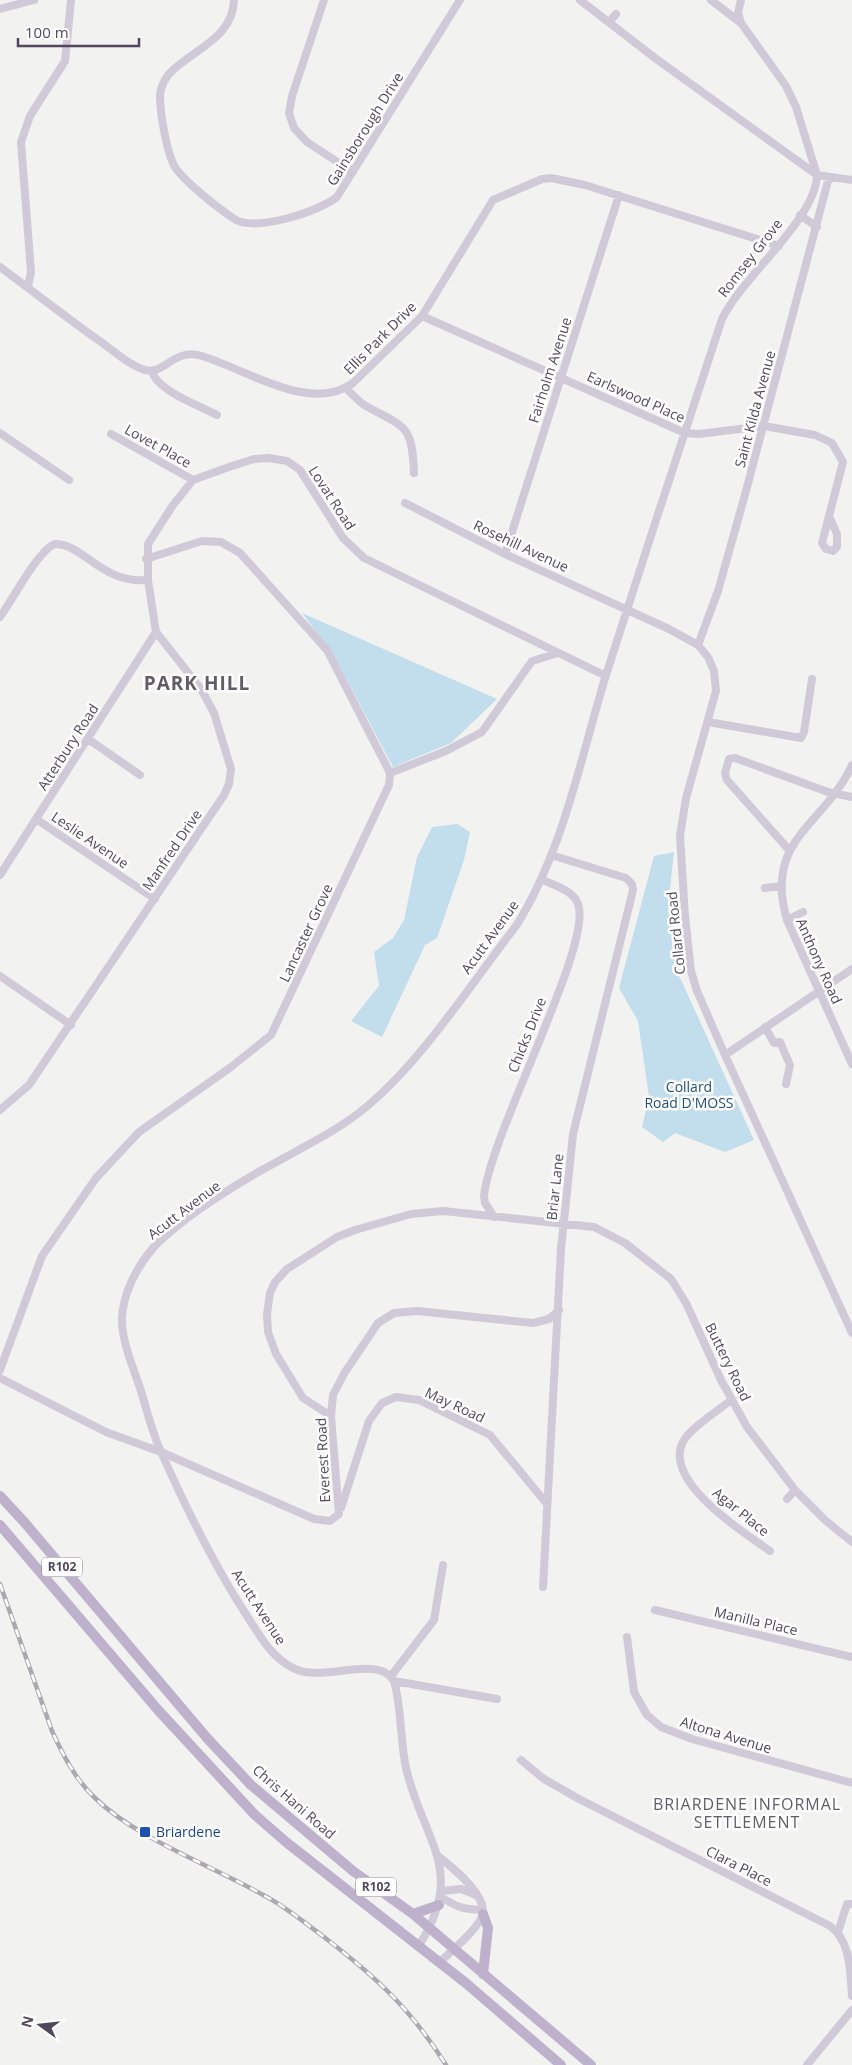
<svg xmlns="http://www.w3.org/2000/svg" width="852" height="2065" font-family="'Open Sans',sans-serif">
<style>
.green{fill:#c2ddec}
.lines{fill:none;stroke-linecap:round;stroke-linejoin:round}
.minor{stroke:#d0cad8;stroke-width:8}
.major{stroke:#beb1cc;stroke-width:10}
.rail-casing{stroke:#aca8b0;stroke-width:4.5}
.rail{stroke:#fff;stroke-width:2.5;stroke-dasharray:8;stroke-linecap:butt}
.transit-dot{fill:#1a4fb4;stroke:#fff;stroke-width:2}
.labels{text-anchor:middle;stroke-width:5;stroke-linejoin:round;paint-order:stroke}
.shield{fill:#fff;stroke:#85808c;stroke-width:1}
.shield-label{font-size:12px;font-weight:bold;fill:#51495b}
.street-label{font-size:14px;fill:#51495b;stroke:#fff}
.park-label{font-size:14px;fill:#1f4e78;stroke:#fff}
.transit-label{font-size:14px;fill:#164399;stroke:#fff;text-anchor:start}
.quarter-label{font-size:16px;letter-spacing:1px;fill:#605d64;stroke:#fff}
.district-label{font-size:19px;font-weight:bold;letter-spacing:1px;fill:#605d64;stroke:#fff}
</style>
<rect width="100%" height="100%" fill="#f2f2f0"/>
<!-- green -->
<path class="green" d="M 302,613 L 497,699 L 451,743 L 393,767 L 335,657 Z
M 457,824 L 470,832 L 464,860 L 437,938 L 425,945 L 382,1037 L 351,1021 L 379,986 L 374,952 L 393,938 L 404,920 L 417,857 L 432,827 Z
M 674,852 L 668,908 L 676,969 L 754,1140 L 725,1152 L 675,1133 L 663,1142 L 642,1127 L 649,1097 L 638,1021 L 619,988 L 654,856 Z"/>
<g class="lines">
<!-- minor -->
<path class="minor" d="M 234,0 C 233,40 190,50 168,75 C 164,81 160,89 160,96 C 160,112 167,158 177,170 C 190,186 219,209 236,220 C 258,231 318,212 337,197 L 460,0
M 324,0 L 292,96 L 289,113 L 294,128 L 307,142 L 353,172
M 580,0 L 655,58 L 817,175 L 852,180
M 711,0 L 741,23
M 0,9 L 34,0
M 609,22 L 616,14
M 800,215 L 817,227
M 0,267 C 34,292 67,318 101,342 C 114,351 127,364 142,369 C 164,378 172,347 202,356 C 245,369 311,414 353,383 L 422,316 L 493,200 L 542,179 L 551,178 L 585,185 L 779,246
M 28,287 L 31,272 L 21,142 L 30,116 L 65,61 L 71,0
M 422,316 L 685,433 L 699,434 L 764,426 L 815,435 L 832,443 L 843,462 L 822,543 L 826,549 L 833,551 L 837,547 L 837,534 L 829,516
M 152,371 C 156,390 200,406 217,415
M 346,388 C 352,394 359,402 366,406 C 405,428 412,423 414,473
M 0,433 L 69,480
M 111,434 L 193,480
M 405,503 L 505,554 L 669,629 L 698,645 L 708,657 L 714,671 L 716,691 L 686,798 L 680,836 L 685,916 L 691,971 L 697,991 L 725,1055 L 852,1333
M 505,554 L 619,195
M 0,617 C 12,601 38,550 55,544 C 84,544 101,584 148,580
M 698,645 L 718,591 L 746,491 L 829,177
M 708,722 L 801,738 L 804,732 L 812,679
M 88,739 L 140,775
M 852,765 C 825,825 763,839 787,920 L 852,1064
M 390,773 L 446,751 L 482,732 L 532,661 L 558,653
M 36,819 L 155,899
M 789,850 L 727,780 L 725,773 L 729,759 L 735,758 L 828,792 L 852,797
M 0,875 L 156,632
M 765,888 L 782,886
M 787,920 L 803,912
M 0,976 L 71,1025
M 765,1027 L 774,1043 L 780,1042 L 790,1065 L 786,1084
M 725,1055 L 852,969
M 0,1110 L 29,1085 L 224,795 L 229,784 L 231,769 L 214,713 L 201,689 L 156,632 L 148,580 L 148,544 L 173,505 L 193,480 L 229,467 L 254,459 L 268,458 L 287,461 L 300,470 L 343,538 L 364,558 L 606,676
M 494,1217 L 485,1203 L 484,1196 C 490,1134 594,943 578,904 C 573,890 553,885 541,879
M 0,1370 L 42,1256 L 96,1178 L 139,1132 L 231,1067 L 271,1035 L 389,785 L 390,773 L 387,767 L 327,650 L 240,553 L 221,542 L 202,541 L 146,559
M 0,1378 L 106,1432 L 161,1452 L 314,1519 L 330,1521 L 339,1514 L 331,1416 L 333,1395 L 345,1372 L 378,1323 L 394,1313 L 417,1311 L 533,1323 L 549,1319 L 559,1310
M 731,1400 C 719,1410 692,1427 684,1440 C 660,1480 743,1532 770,1551
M 331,1416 L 303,1398 L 276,1354 L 268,1332 L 267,1314 L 270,1293 L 275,1282 L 287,1269 L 337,1237 L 355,1230 L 411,1214 L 443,1211 L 594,1227 L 625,1243 L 671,1279 L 686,1303 L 721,1380 L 747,1427 L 795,1490 L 825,1520 L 852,1542
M 787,1499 L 795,1490
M 341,1508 L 369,1421 L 382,1403 L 396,1397 L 419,1400 L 490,1435 L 547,1504
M 543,1587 L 561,1249 L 573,1134 L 633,890 L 632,884 L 626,878 L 551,855
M 655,1610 L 852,1657
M 627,1637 L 634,1692 L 647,1715 L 661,1727 L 692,1739 L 852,1783
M 391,1676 L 434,1620 L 443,1565
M 394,1681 L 497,1699
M 521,1760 L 544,1779 L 579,1799 L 830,1926 C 851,1941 850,1972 852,1996
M 438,1856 C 452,1867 485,1893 483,1913 C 481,1927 450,1952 439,1963
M 442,1891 L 461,1889 L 476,1895
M 441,1897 C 455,1906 465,1911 482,1909
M 838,1932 L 847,1904 L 852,1904
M 418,1947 C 468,1870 423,1842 406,1768 C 400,1740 402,1710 394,1681 C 378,1653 322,1684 293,1668 C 271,1657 260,1636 247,1616 C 215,1567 186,1508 162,1454 C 152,1433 147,1410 140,1388 C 133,1367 122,1342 122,1320 C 122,1295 137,1266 154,1247 C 182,1218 237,1183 273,1164 C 305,1146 337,1131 365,1108 C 422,1061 470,985 516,926 C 564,849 580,760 606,675 C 644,556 683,438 722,319 C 742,277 816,219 817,175 L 796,107 L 786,86 L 741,23 L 738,13 L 741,0
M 807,2065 L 852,2010"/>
<!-- major -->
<path class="major" d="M 0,1496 L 25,1523 L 207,1738 L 251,1785 L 353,1871 L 413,1914 L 591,2065
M 0,1525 L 158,1710 L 255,1815 L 286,1842 L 467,1984 L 561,2065
M 413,1914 L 439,1905
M 483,1914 L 488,1928 L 483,1974"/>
<!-- rail casing -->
<g class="rail-casing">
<path id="rail" d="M 0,1584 L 52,1731 C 63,1755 75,1779 95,1798 C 137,1839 213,1866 265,1896 C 286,1907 305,1923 324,1937 C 377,1978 410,2008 446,2065"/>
</g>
<!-- rail -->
<use href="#rail" class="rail"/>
</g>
<!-- markers -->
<rect class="transit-dot" x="139" y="1826" width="12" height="12" rx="2.5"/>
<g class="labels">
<!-- shield labels -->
<g class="shield">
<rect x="42" y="1557.5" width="40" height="19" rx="4"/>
<rect x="356" y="1877.5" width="40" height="19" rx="4"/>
</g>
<g class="shield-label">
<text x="62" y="1571">R102</text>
<text x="376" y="1891">R102</text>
</g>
<!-- street labels -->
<g class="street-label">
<text transform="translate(365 129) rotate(-58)" y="5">Gainsborough Drive</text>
<text transform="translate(750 258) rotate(-52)" y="5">Romsey Grove</text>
<text transform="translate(380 338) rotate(-45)" y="5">Ellis Park Drive</text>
<text transform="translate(550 370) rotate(-72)" y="5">Fairholm Avenue</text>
<text transform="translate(636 397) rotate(24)" y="5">Earlswood Place</text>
<text transform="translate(755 409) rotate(-75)" y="5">Saint Kilda Avenue</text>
<text transform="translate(158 446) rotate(29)" y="5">Lovet Place</text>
<text transform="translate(332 498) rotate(57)" y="5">Lovat Road</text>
<text transform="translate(521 546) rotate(25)" y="5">Rosehill Avenue</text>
<text transform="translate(68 747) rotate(-57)" y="5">Atterbury Road</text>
<text transform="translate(90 840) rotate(34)" y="5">Leslie Avenue</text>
<text transform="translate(172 850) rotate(-56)" y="5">Manfred Drive</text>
<text transform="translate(306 933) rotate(-65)" y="5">Lancaster Grove</text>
<text transform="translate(676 933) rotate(-96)" y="5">Collard Road</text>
<text transform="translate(490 937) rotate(-54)" y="5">Acutt Avenue</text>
<text transform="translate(819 961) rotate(66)" y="5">Anthony Road</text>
<text transform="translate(527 1035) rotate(-68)" y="5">Chicks Drive</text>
<text transform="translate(555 1187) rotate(-84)" y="5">Briar Lane</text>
<text transform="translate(184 1210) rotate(-37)" y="5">Acutt Avenue</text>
<text transform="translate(728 1362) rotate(64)" y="5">Buttery Road</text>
<text transform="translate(455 1405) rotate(25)" y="5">May Road</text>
<text transform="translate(323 1460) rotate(-93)" y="5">Everest Road</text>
<text transform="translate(741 1512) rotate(39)" y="5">Agar Place</text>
<text transform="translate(259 1607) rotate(57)" y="5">Acutt Avenue</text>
<text transform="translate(756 1621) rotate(13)" y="5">Manilla Place</text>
<text transform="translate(726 1735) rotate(17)" y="5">Altona Avenue</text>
<text transform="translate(294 1802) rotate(41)" y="5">Chris Hani Road</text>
<text transform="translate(739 1866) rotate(27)" y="5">Clara Place</text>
</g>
<!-- park labels -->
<g class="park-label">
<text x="689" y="1092">Collard<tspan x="689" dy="16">Road D'MOSS</tspan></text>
</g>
<!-- transit labels -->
<g class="transit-label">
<text x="156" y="1837">Briardene</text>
</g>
<!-- quarter labels -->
<g class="quarter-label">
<text x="747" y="1810">BRIARDENE INFORMAL<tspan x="747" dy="18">SETTLEMENT</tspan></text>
</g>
<!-- district labels -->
<g class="district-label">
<text x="197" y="690">PARK HILL</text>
</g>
</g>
<!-- north arrow -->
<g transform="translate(40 2025) rotate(285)" stroke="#ffffff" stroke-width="4" paint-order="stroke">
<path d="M0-4L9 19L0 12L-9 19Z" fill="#51495b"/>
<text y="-8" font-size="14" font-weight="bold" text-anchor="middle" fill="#51495b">N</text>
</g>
<!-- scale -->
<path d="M18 38v8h121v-8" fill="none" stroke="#51495b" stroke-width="2.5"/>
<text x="25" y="38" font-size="15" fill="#51495b" stroke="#ffffff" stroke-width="4" paint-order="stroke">100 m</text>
</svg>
